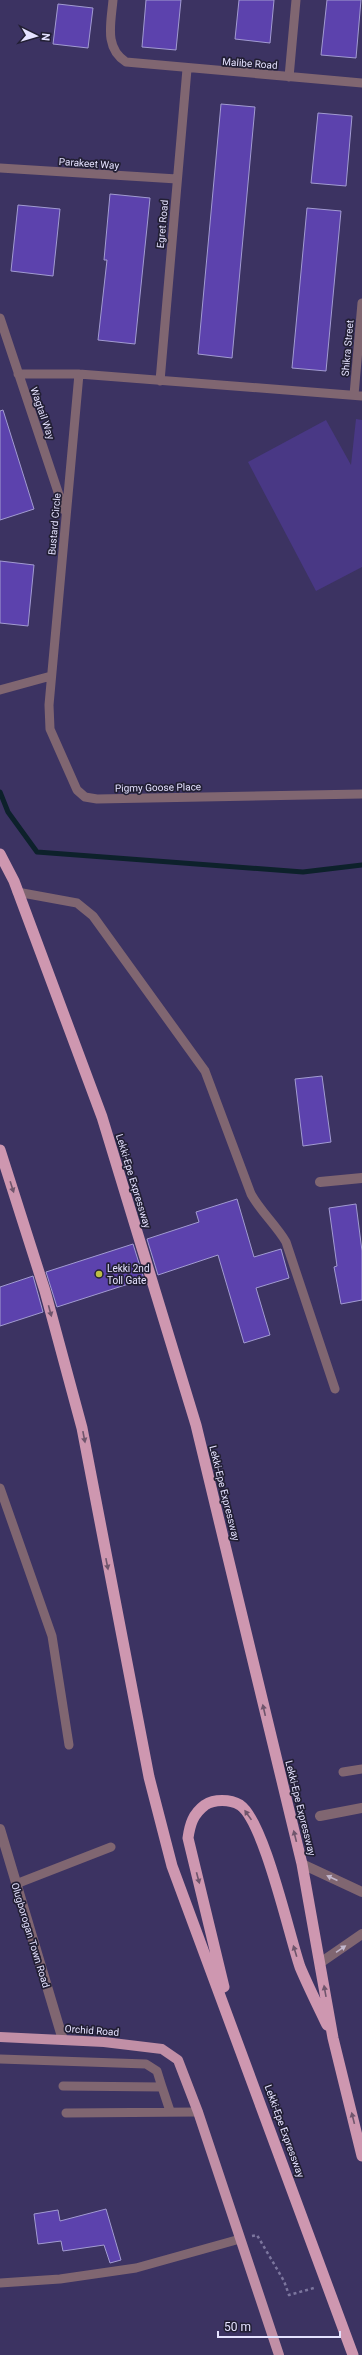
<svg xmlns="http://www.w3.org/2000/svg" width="362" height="2355" font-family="Roboto,sans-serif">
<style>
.green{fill:#493885}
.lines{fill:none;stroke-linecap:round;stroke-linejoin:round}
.stream{stroke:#0d212b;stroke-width:5}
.building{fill:#5c42ad;stroke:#a29bd2}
.path{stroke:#7c769e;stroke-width:2.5;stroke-dasharray:3 3;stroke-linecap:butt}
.service{stroke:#806671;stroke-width:9}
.minor{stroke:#806671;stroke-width:10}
.primary{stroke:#c18fa6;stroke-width:10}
.trunk{stroke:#ce97b0;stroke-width:11}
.oneway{fill:#6f556c}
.oneway2{fill:#c2b7cd}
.poi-dot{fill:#bdbf43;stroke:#221f34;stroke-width:1.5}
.labels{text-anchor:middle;stroke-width:3.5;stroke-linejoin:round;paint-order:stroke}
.street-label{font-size:10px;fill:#e5e2ff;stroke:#221f34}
.poi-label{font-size:10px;fill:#e5e2ff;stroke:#221f34;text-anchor:start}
</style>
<rect width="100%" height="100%" fill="#3c3362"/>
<!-- green -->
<path class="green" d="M 356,419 L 362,420 L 362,567 L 316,591 L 248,462 L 326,420 L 351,465 Z"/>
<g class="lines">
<!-- stream -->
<path class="stream" d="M 0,792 L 8,812 L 37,852 L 303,872 L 362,865"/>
</g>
<!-- building -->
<path class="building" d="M 146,0 L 181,0 L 176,50 L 142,47 Z
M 239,0 L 274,0 L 270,43 L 235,39 Z
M 327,0 L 361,0 L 356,58 L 321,55 Z
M 58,4 L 93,8 L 88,48 L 53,44 Z
M 221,104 L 255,107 L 232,358 L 198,354 Z
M 318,113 L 352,116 L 346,186 L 311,183 Z
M 110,194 L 150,198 L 135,344 L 98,340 L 107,260 L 104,260 Z
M 18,205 L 60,209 L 53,276 L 11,271 Z
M 307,208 L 341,211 L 326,371 L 292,368 Z
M 3,410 L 34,509 L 0,520 L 0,411 Z
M 0,561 L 34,565 L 28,626 L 0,623 Z
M 322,1076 L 331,1142 L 303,1146 L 295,1079 Z
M 237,1199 L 254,1257 L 281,1249 L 289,1278 L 256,1288 L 270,1335 L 244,1343 L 218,1255 L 158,1275 L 147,1239 L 199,1222 L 196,1212 Z
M 356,1204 L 362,1251 L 362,1300 L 341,1304 L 334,1267 L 337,1266 L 329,1208 Z
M 133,1244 L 144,1279 L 57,1307 L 46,1272 Z
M 33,1276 L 43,1312 L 0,1326 L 0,1287 Z
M 106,2209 L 121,2260 L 110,2263 L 104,2245 L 63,2251 L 61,2241 L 38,2244 L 34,2214 L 58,2210 L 60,2221 Z"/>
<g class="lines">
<!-- path -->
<path class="path" d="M 252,2236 L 257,2235 L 284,2281 L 289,2295 L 314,2288"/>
<!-- service -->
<path class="service" d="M 113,0 C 111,23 104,48 126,62 L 362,83
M 289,77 L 296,0
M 0,168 L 177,179
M 0,318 L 64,510
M 18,374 L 79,374 L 362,396
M 79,374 L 49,705 L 50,729 L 77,790 L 85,797 L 97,799 L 362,794
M 160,381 L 187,69
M 354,395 L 362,303
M 0,690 L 51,676
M 17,892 L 77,903 L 93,916 L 205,1071 L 251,1194 C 261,1212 276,1225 286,1242 L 335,1389
M 0,1488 L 52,1636 L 69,1745
M 343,1772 L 362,1769
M 16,1884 L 111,1847
M 0,2059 L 146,2064 L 157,2071 L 162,2087
M 63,2086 L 162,2087 L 170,2111
M 66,2113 L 198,2112
M 0,2283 L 60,2279 L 136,2268 L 240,2239"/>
<!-- minor -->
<path class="minor" d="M 320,1182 L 362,1178
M 320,1816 L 362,1808
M 0,1829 L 63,2040
M 302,1864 L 362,1892
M 320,1963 L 362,1934"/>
<!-- primary -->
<path class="primary" d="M 0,2037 L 104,2042 L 162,2049 L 178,2060 L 198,2112 L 279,2355"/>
<!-- trunk -->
<path class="trunk" d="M 0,854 L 14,881 L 102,1117 L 196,1425 L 302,1864 L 333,2038 L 362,2156
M 0,1150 L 45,1291 L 82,1428 L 149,1777 L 172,1866 L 353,2355
M 224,1987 L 188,1838 C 190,1824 193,1814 205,1805 C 214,1799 230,1799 240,1805 C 264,1821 289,1935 300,1967 C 308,1986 318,2006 327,2025"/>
</g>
<!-- one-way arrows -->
<defs><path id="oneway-solid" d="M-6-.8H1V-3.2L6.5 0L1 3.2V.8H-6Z"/></defs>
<g class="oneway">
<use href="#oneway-solid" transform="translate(12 1187) rotate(72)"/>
<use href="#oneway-solid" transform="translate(50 1311) rotate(75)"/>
<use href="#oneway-solid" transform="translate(84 1437) rotate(79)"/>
<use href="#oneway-solid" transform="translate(107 1564) rotate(79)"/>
<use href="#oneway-solid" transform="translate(264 1710) rotate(-103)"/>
<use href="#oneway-solid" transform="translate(248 1815) rotate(-125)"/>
<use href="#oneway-solid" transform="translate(295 1836) rotate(-104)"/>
<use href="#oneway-solid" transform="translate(198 1878) rotate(75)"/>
<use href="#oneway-solid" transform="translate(295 1951) rotate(-107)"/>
<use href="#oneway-solid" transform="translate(325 1991) rotate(-100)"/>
<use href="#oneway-solid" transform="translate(353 2118) rotate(-104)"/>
</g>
<g class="oneway2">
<use href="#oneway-solid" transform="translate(332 1878) rotate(-156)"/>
<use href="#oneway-solid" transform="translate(341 1949) rotate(-34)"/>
</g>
<!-- markers -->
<circle class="poi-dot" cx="99" cy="1274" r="4"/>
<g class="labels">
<!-- street labels -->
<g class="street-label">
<text transform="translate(250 63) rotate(4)" y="4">Malibe Road</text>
<text transform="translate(89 163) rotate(4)" y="4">Parakeet Way</text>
<text transform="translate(162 224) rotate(-85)" y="4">Egret Road</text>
<text transform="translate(347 348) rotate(-85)" y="4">Shikra Street</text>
<text transform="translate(43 413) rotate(71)" y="4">Wagtail Way</text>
<text transform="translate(54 524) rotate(-85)" y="4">Bustard Circle</text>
<text transform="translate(158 787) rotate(-1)" y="4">Pigmy Goose Place</text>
<text transform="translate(134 1181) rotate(73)" y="4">Lekki-Epe Expressway</text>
<text transform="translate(225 1493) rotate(76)" y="4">Lekki-Epe Expressway</text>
<text transform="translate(301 1808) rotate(76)" y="4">Lekki-Epe Expressway</text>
<text transform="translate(31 1935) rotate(73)" y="4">Olugborogan Town Road</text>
<text transform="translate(92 2030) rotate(4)" y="4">Orchid Road</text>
<text transform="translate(285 2131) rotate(70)" y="4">Lekki-Epe Expressway</text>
</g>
<!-- poi labels -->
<g class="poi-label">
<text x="107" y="1272">Lekki 2nd<tspan x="107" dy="12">Toll Gate</tspan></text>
</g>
</g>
<!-- north arrow -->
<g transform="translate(36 36) rotate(95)" stroke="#221f34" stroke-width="3" paint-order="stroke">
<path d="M0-3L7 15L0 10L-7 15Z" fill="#e5e2ff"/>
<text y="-6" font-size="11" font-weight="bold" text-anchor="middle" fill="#e5e2ff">N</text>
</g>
<!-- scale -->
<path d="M218 2331v6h122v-6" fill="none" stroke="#e5e2ff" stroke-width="2"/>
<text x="224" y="2331" font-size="12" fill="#e5e2ff" stroke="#221f34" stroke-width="3" paint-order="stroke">50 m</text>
</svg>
